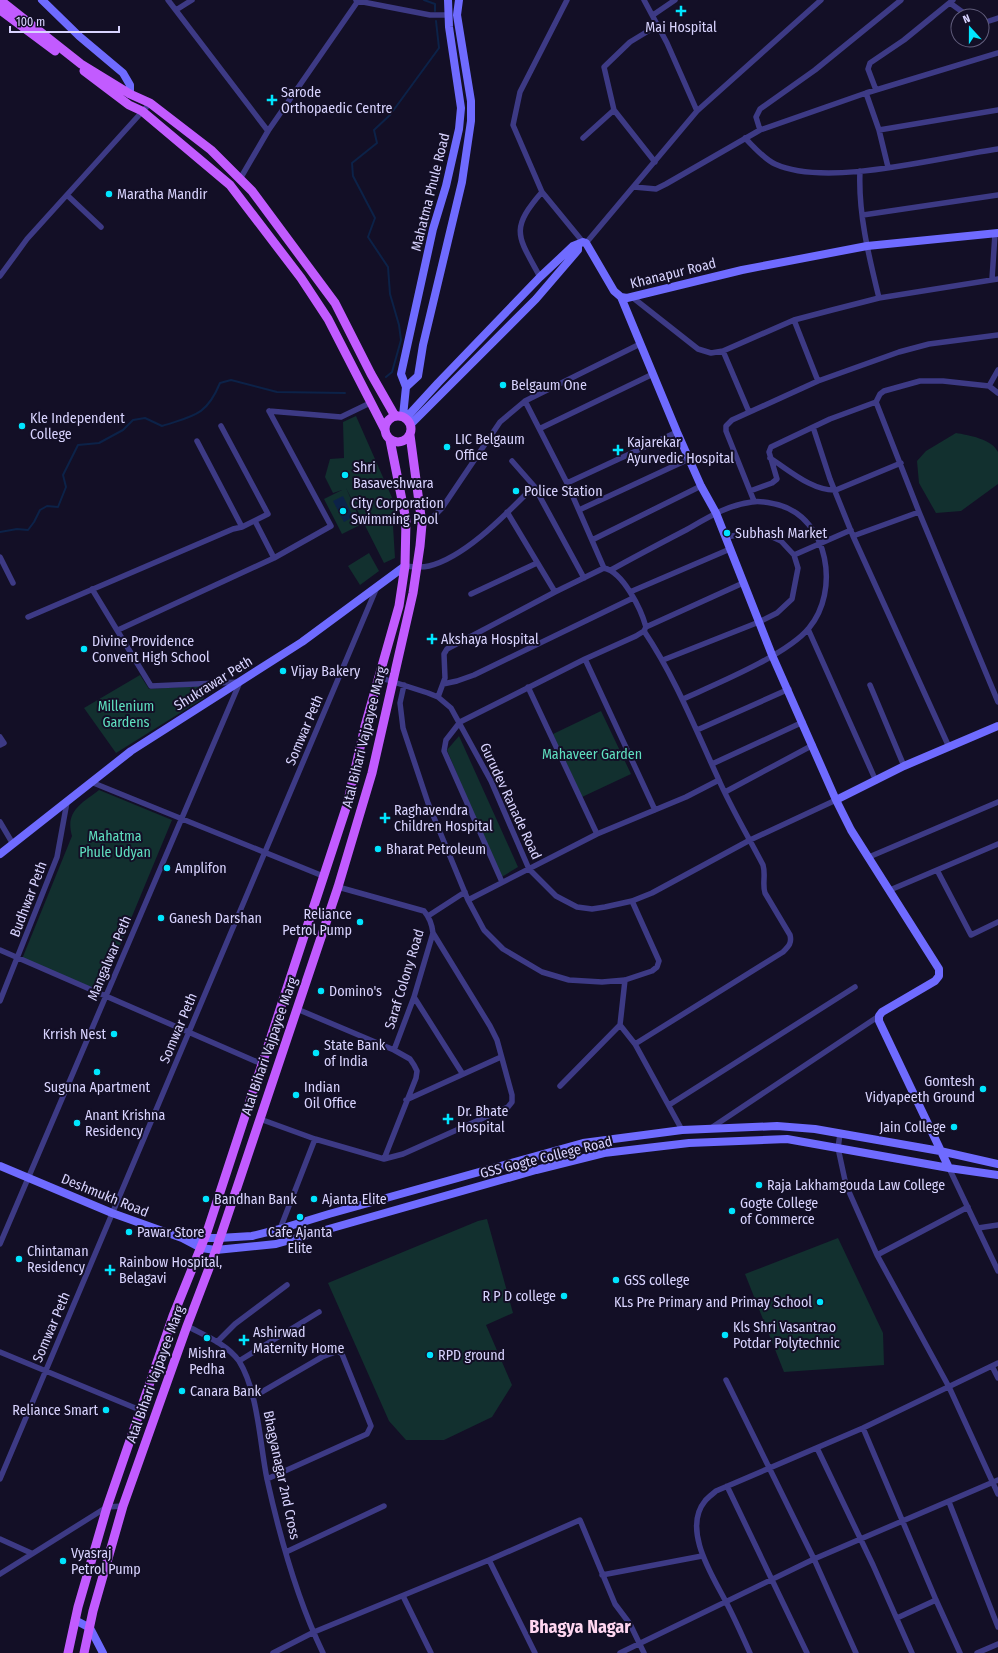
<svg xmlns="http://www.w3.org/2000/svg" width="998" height="1653" font-family="'Fira Sans Condensed',sans-serif">
<style>
.green{fill:#12302f}
.water{fill:#0c2248}
.lines{fill:none;stroke-linecap:round;stroke-linejoin:round}
.stream{stroke:#0c2248;stroke-width:2}
.street{stroke:#3d3a85;stroke-width:5.5}
.secondary{stroke:#6f6bff;stroke-width:8}
.primary{stroke:#c25bff;stroke-width:9}
.poi-dot{fill:#00e5ff;stroke:#130f26;stroke-width:1.5}
.labels{text-anchor:middle;stroke-width:4;stroke-linejoin:round;paint-order:stroke}
.poi-label{font-size:14px;fill:#d9d4ff;stroke:#130f26;text-anchor:start}
.street-label{font-size:14px;fill:#d9d4ff;stroke:#130f26}
.park-label{font-size:14px;fill:#5fe0c0;stroke:#130f26}
.district-label{font-size:18px;font-weight:bold;fill:#ffd6f0;stroke:#130f26}
</style>
<rect width="100%" height="100%" fill="#130f26"/>
<!-- green -->
<path class="green" d="M 356,416 L 397,509 L 393,526 L 395,558 L 384,563 L 346,488 L 362,524 L 342,534 L 324,499 L 342,490 L 333,493 L 325,477 L 330,459 L 344,458 L 343,422 Z
M 956,433 C 968,435 992,439 998,452 C 998,458 998,477 998,484 L 961,511 L 936,513 L 919,483 L 917,461 L 926,451 Z
M 369,553 L 379,571 L 360,585 L 348,566 Z
M 140,675 L 149,689 L 198,686 L 204,698 L 116,753 L 84,708 Z
M 601,711 L 631,774 L 582,797 L 553,734 Z
M 459,736 L 518,867 L 500,878 L 447,750 Z
M 99,790 L 172,820 L 101,991 L 22,959 L 72,836 C 65,811 81,804 99,790 Z
M 487,1219 L 513,1313 L 486,1325 L 512,1385 L 492,1417 L 444,1440 L 406,1440 L 389,1421 L 328,1283 L 478,1221 Z
M 838,1238 L 883,1333 L 884,1365 L 784,1372 L 745,1274 Z"/>
<!-- water -->
<path class="water" d="M 343,496 L 353,517 L 344,522 L 333,501 Z"/>
<g class="lines">
<!-- stream -->
<path class="stream" d="M 424,0 L 435,4 L 435,11
M 386,377 L 392,372 L 401,340 L 399,325 L 390,294 L 388,267 L 368,237 L 375,218 L 353,176 L 352,163 L 377,143 L 374,130 L 390,115 L 439,48 L 436,21
M 0,532 L 17,529 L 28,530 L 34,522 L 40,510 L 47,506 L 58,507 L 66,487 L 63,475 L 78,445 L 99,443 L 123,430 L 133,420 L 145,418 L 162,426 C 192,416 206,417 220,383 L 231,380 L 277,392 L 345,393"/>
<!-- street -->
<path class="street" d="M 168,0 L 268,131
M 567,0 L 520,92 L 513,125 L 542,192 L 583,242
M 644,0 L 667,43 L 697,111
M 358,1 L 430,15 L 447,15
M 950,3 L 968,16
M 176,10 L 192,0
M 653,15 L 675,0
M 982,21 L 986,22 L 998,18
M 876,90 L 868,69 L 870,63 L 904,40 L 953,0
M 866,93 L 879,130 L 888,167
M 614,110 L 655,162
M 760,130 L 756,117 L 760,109 L 815,70 L 901,0
M 879,130 L 998,110
M 583,138 L 614,110 L 604,67 L 630,42 L 658,25
M 745,138 C 754,147 764,159 775,164 C 827,188 941,157 998,149
M 860,171 C 858,213 869,257 879,298
M 240,179 L 268,131 L 358,1 L 356,0
M 634,187 L 656,189 L 666,184 L 760,130 L 866,93 L 998,53
M 67,195 L 101,227
M 863,215 L 998,195
M 586,243 L 697,111 L 821,0
M 0,276 L 27,239 L 150,103
M 540,277 C 518,236 509,230 542,192
M 992,279 L 995,234
M 632,297 L 698,349 L 711,353 L 723,351 L 794,320 L 832,310 L 879,298 L 998,279
M 794,320 L 818,381
M 723,351 L 749,412
M 998,370 L 989,386 L 998,393
M 989,386 L 943,381 L 920,381 L 884,391 L 880,394 L 876,402 L 919,512 L 998,702
M 525,401 L 567,483 L 604,568
M 269,411 L 341,417 L 370,403
M 813,427 L 830,479 L 853,536 L 949,747
M 541,428 L 653,374
M 197,441 L 242,527
M 770,458 C 789,470 812,491 836,490 L 901,463
M 512,461 L 534,486 L 584,578
M 567,483 L 677,432
M 750,491 L 772,483 L 777,479 L 769,452 L 771,447 L 830,419 L 876,402
M 754,501 L 726,431 L 726,426 L 732,420 L 818,381 L 899,352 L 929,344 L 998,335
M 579,510 L 689,459
M 507,512 L 555,592
M 255,521 L 274,558
M 422,524 L 433,517 L 442,508 L 500,422 L 525,401 L 640,344
M 853,536 L 919,512
M 592,540 L 701,486
M 794,555 L 851,530
M 0,557 L 13,583
M 405,566 C 413,567 421,568 429,566 C 466,557 507,513 534,486
M 611,570 C 636,556 661,543 686,530 C 707,518 727,505 752,502 C 761,500 770,503 779,505 C 829,519 840,591 809,628 C 787,655 716,684 683,699
M 630,592 L 730,549
M 471,594 L 537,563
M 28,617 L 233,529 L 242,527 L 268,514 L 221,426
M 646,627 L 743,583
M 808,629 L 876,781
M 118,630 L 274,558 L 331,526 L 269,411
M 585,659 L 655,810
M 663,660 L 759,622 L 777,613 L 792,599 L 798,568 L 794,555 L 781,541 L 768,535 L 755,532 L 726,537
M 378,677 L 428,693 L 438,697 L 451,708 L 491,781 L 529,869 L 556,896 L 577,907 L 592,909 L 605,907 L 632,901 L 652,893 L 750,840 L 836,800
M 443,684 L 457,681 L 474,675 L 633,598
M 404,685 L 400,703 L 403,728 L 428,803 L 468,900 L 484,930 L 503,949 L 542,972 L 569,980 L 602,982 L 625,980 L 652,971 L 657,967 L 659,961 L 632,901
M 870,685 L 904,766
M 528,687 L 597,834
M 438,697 L 445,678 L 444,654 L 447,649 L 555,592 L 604,568 C 623,572 641,609 646,627 L 644,631 L 636,636 L 585,659 L 460,722 L 446,740 L 444,751 L 502,882
M 697,730 L 789,689
M 0,737 L 4,743 L 0,745
M 712,764 L 803,722
M 91,782 L 323,876
M 725,792 L 813,745
M 0,822 L 13,844
M 869,857 L 998,802
M 937,870 L 971,935 L 998,922
M 338,887 L 424,911 C 430,918 432,924 433,933 L 414,997 L 394,1050
M 890,890 L 998,844
M 468,900 L 597,834 L 686,797 L 719,780
M 428,916 L 465,892
M 0,950 L 262,1064
M 414,997 L 462,1073
M 0,1001 L 57,857 L 67,802
M 297,1009 L 394,1050 L 410,1059 L 414,1065 L 417,1071 L 416,1078 L 384,1159
M 620,1025 L 635,1044 L 682,1130
M 635,1044 L 783,952 C 789,946 792,943 790,935 L 765,893 C 762,884 766,875 763,865 C 748,836 731,808 718,778 C 695,728 675,677 644,631
M 560,1086 L 620,1025 L 625,980
M 406,1100 L 501,1057
M 669,1105 L 855,987
M 260,1119 L 315,1139 L 384,1159 L 403,1154 L 508,1107 L 512,1102 L 512,1095 L 497,1040 L 490,1026 L 433,933
M 711,1128 L 879,1016
M 840,1134 L 838,1148 L 846,1185 L 877,1255 L 949,1387 L 998,1494
M 949,1168 L 998,1271
M 978,1228 L 998,1225
M 280,1229 L 315,1139
M 0,1244 L 240,682 L 151,686 L 92,589
M 877,1255 L 968,1207
M 187,1326 C 204,1335 227,1344 239,1361 C 258,1391 260,1445 267,1479 C 280,1538 297,1599 323,1653
M 217,1342 L 235,1324 L 287,1285
M 0,1352 L 140,1410
M 239,1361 L 319,1312
M 992,1366 L 998,1378
M 726,1380 L 814,1559 L 856,1653
M 253,1397 L 322,1357 L 338,1351 L 342,1354 L 371,1426 L 367,1434 L 267,1479
M 863,1428 L 936,1600 L 960,1653
M 817,1448 L 873,1565 L 912,1653
M 0,1479 L 377,587
M 727,1486 L 807,1653
M 949,1502 L 998,1627
M 0,1539 L 31,1553
M 286,1552 L 384,1506
M 489,1560 L 535,1653
M 0,1574 L 107,1507 L 123,1506
M 602,1575 L 702,1556
M 403,1596 L 431,1653
M 897,1618 L 936,1600
M 273,1653 L 314,1632 L 489,1560 L 580,1520 L 615,1604 L 630,1624 L 644,1653
M 620,1653 L 814,1559 L 998,1480
M 750,1653 C 742,1635 734,1617 725,1600 C 712,1575 682,1529 705,1501 C 708,1497 713,1494 716,1491 L 863,1428 L 998,1363
M 977,1653 L 998,1644"/>
<!-- secondary -->
<path class="secondary" d="M 42,0 L 79,36 L 123,73 L 130,85 L 130,94
M 621,297 L 677,432 L 701,486 L 716,513 L 772,655 L 836,800 L 851,830 L 939,969 L 939,976 L 935,981 L 882,1012 L 879,1016 L 879,1021 L 949,1168
M 406,387 L 401,374 L 433,229 L 446,186 L 459,129 L 461,108 L 449,27 L 448,0
M 403,416 L 406,387 L 418,376 L 423,345 L 462,182 L 471,121 L 471,101 L 457,15 L 459,0
M 406,418 L 438,383 L 540,277 L 573,246 L 583,242 L 586,243 L 614,291 L 621,297 L 627,298 L 742,270 L 867,246 L 998,233
M 411,424 L 536,299 L 578,250 L 578,245
M 836,800 L 904,766 L 998,726
M 0,854 L 131,751 L 302,642 L 405,566
M 0,1166 L 112,1213 L 182,1238 L 201,1248 L 216,1250 L 276,1244 L 536,1170 L 604,1153 L 689,1143 L 787,1139 L 949,1168 L 998,1175
M 184,1238 L 219,1238 L 252,1236 L 280,1229 L 329,1214 L 583,1143 L 682,1130 L 777,1126 L 815,1129 L 940,1151 L 998,1164
M 75,1620 L 90,1628 L 103,1653"/>
<!-- primary -->
<path class="primary" d="M 0,0 L 81,64 L 130,94 L 150,103 L 211,150 L 252,191 L 335,303 L 371,374 L 395,416
M 0,10 L 55,51
M 84,71 L 129,105 L 142,111 L 230,185 L 301,278 L 328,319 L 385,430
M385 429a13 13 0 1 1 26 0a13 13 0 1 1-26 0Z
M 68,1653 L 78,1607 L 107,1507 L 173,1316 L 207,1232 L 347,805 L 365,726 L 399,606 L 405,566 L 406,520 L 390,440
M 84,1653 L 93,1611 L 123,1506 L 187,1326 L 216,1250 L 338,887 L 372,773 L 413,593 L 420,546 L 422,524 L 410,435"/>
</g>
<!-- markers -->
<g class="poi-dot">
<path d="M679 5h4v4h4v4h-4v4h-4v-4h-4v-4h4z"/>
<path d="M270 94h4v4h4v4h-4v4h-4v-4h-4v-4h4z"/>
<circle cx="109" cy="194" r="4"/>
<circle cx="503" cy="385" r="4"/>
<circle cx="22" cy="426" r="4"/>
<circle cx="447" cy="447" r="4"/>
<path d="M616 444h4v4h4v4h-4v4h-4v-4h-4v-4h4z"/>
<circle cx="345" cy="475" r="4"/>
<circle cx="516" cy="491" r="4"/>
<circle cx="343" cy="511" r="4"/>
<circle cx="727" cy="533" r="4"/>
<path d="M430 633h4v4h4v4h-4v4h-4v-4h-4v-4h4z"/>
<circle cx="84" cy="649" r="4"/>
<circle cx="283" cy="671" r="4"/>
<path d="M383 812h4v4h4v4h-4v4h-4v-4h-4v-4h4z"/>
<circle cx="378" cy="849" r="4"/>
<circle cx="167" cy="868" r="4"/>
<circle cx="161" cy="918" r="4"/>
<circle cx="360" cy="922" r="4"/>
<circle cx="321" cy="991" r="4"/>
<circle cx="114" cy="1034" r="4"/>
<circle cx="316" cy="1053" r="4"/>
<circle cx="97" cy="1072" r="4"/>
<circle cx="983" cy="1089" r="4"/>
<circle cx="296" cy="1095" r="4"/>
<path d="M446 1113h4v4h4v4h-4v4h-4v-4h-4v-4h4z"/>
<circle cx="77" cy="1123" r="4"/>
<circle cx="954" cy="1127" r="4"/>
<circle cx="759" cy="1185" r="4"/>
<circle cx="206" cy="1199" r="4"/>
<circle cx="314" cy="1199" r="4"/>
<circle cx="732" cy="1211" r="4"/>
<circle cx="300" cy="1217" r="4"/>
<circle cx="129" cy="1232" r="4"/>
<circle cx="19" cy="1259" r="4"/>
<path d="M108 1264h4v4h4v4h-4v4h-4v-4h-4v-4h4z"/>
<circle cx="616" cy="1280" r="4"/>
<circle cx="564" cy="1296" r="4"/>
<circle cx="820" cy="1302" r="4"/>
<circle cx="725" cy="1335" r="4"/>
<circle cx="207" cy="1338" r="4"/>
<path d="M242 1334h4v4h4v4h-4v4h-4v-4h-4v-4h4z"/>
<circle cx="430" cy="1355" r="4"/>
<circle cx="182" cy="1391" r="4"/>
<circle cx="106" cy="1410" r="4"/>
<circle cx="63" cy="1561" r="4"/>
</g>
<g class="labels">
<!-- poi labels -->
<g class="poi-label">
<text x="681" y="32" text-anchor="middle">Mai Hospital</text>
<text x="281" y="97">Sarode<tspan x="281" dy="16">Orthopaedic Centre</tspan></text>
<text x="117" y="199">Maratha Mandir</text>
<text x="511" y="390">Belgaum One</text>
<text x="30" y="423">Kle Independent<tspan x="30" dy="16">College</tspan></text>
<text x="455" y="444">LIC Belgaum<tspan x="455" dy="16">Office</tspan></text>
<text x="627" y="447">Kajarekar<tspan x="627" dy="16">Ayurvedic Hospital</tspan></text>
<text x="353" y="472">Shri<tspan x="353" dy="16">Basaveshwara</tspan></text>
<text x="524" y="496">Police Station</text>
<text x="351" y="508">City Corporation<tspan x="351" dy="16">Swimming Pool</tspan></text>
<text x="735" y="538">Subhash Market</text>
<text x="441" y="644">Akshaya Hospital</text>
<text x="92" y="646">Divine Providence<tspan x="92" dy="16">Convent High School</tspan></text>
<text x="291" y="676">Vijay Bakery</text>
<text x="394" y="815">Raghavendra<tspan x="394" dy="16">Children Hospital</tspan></text>
<text x="386" y="854">Bharat Petroleum</text>
<text x="175" y="873">Amplifon</text>
<text x="352" y="919" text-anchor="end">Reliance<tspan x="352" dy="16">Petrol Pump</tspan></text>
<text x="169" y="923">Ganesh Darshan</text>
<text x="329" y="996">Domino's</text>
<text x="106" y="1039" text-anchor="end">Krrish Nest</text>
<text x="324" y="1050">State Bank<tspan x="324" dy="16">of India</tspan></text>
<text x="975" y="1086" text-anchor="end">Gomtesh<tspan x="975" dy="16">Vidyapeeth Ground</tspan></text>
<text x="97" y="1092" text-anchor="middle">Suguna Apartment</text>
<text x="304" y="1092">Indian<tspan x="304" dy="16">Oil Office</tspan></text>
<text x="457" y="1116">Dr. Bhate<tspan x="457" dy="16">Hospital</tspan></text>
<text x="85" y="1120">Anant Krishna<tspan x="85" dy="16">Residency</tspan></text>
<text x="946" y="1132" text-anchor="end">Jain College</text>
<text x="767" y="1190">Raja Lakhamgouda Law College</text>
<text x="214" y="1204">Bandhan Bank</text>
<text x="322" y="1204">Ajanta Elite</text>
<text x="740" y="1208">Gogte College<tspan x="740" dy="16">of Commerce</tspan></text>
<text x="137" y="1237">Pawar Store</text>
<text x="300" y="1237" text-anchor="middle">Cafe Ajanta<tspan x="300" dy="16">Elite</tspan></text>
<text x="27" y="1256">Chintaman<tspan x="27" dy="16">Residency</tspan></text>
<text x="119" y="1267">Rainbow Hospital,<tspan x="119" dy="16">Belagavi</tspan></text>
<text x="624" y="1285">GSS college</text>
<text x="556" y="1301" text-anchor="end">R P D college</text>
<text x="812" y="1307" text-anchor="end">KLs Pre Primary and Primay School</text>
<text x="733" y="1332">Kls Shri Vasantrao<tspan x="733" dy="16">Potdar Polytechnic</tspan></text>
<text x="253" y="1337">Ashirwad<tspan x="253" dy="16">Maternity Home</tspan></text>
<text x="207" y="1358" text-anchor="middle">Mishra<tspan x="207" dy="16">Pedha</tspan></text>
<text x="438" y="1360">RPD ground</text>
<text x="190" y="1396">Canara Bank</text>
<text x="98" y="1415" text-anchor="end">Reliance Smart</text>
<text x="71" y="1558">Vyasraj<tspan x="71" dy="16">Petrol Pump</tspan></text>
</g>
<!-- street labels -->
<g class="street-label">
<text transform="translate(430 192) rotate(-76)" y="5">Mahatma Phule Road</text>
<text transform="translate(673 273) rotate(-14)" y="5">Khanapur Road</text>
<text transform="translate(213 683) rotate(-32)" y="5">Shukrawar Peth</text>
<text transform="translate(304 730) rotate(-67)" y="5">Somwar Peth</text>
<text transform="translate(364 737) rotate(-76)" y="5">Atal Bihari Vajpayee Marg</text>
<text transform="translate(511 801) rotate(65)" y="5">Gurudev Ranade Road</text>
<text transform="translate(28 899) rotate(-69)" y="5">Budhwar Peth</text>
<text transform="translate(109 958) rotate(-67)" y="5">Mangalwar Peth</text>
<text transform="translate(404 979) rotate(-73)" y="5">Saraf Colony Road</text>
<text transform="translate(178 1028) rotate(-67)" y="5">Somwar Peth</text>
<text transform="translate(269 1046) rotate(-71)" y="5">Atal Bihari Vajpayee Marg</text>
<text transform="translate(546 1157) rotate(-14)" y="5">GSS Gogte College Road</text>
<text transform="translate(105 1195) rotate(22)" y="5">Deshmukh Road</text>
<text transform="translate(51 1327) rotate(-67)" y="5">Somwar Peth</text>
<text transform="translate(155 1374) rotate(-70)" y="5">Atal Bihari Vajpayee Marg</text>
<text transform="translate(282 1475) rotate(78)" y="5">Bhagyanagar 2nd Cross</text>
</g>
<!-- park labels -->
<g class="park-label">
<text x="126" y="711">Millenium<tspan x="126" dy="16">Gardens</tspan></text>
<text x="592" y="759">Mahaveer Garden</text>
<text x="115" y="841">Mahatma<tspan x="115" dy="16">Phule Udyan</tspan></text>
</g>
<!-- district labels -->
<g class="district-label">
<text x="580" y="1633">Bhagya Nagar</text>
</g>
</g>
<!-- north arrow -->
<g transform="translate(970 28) rotate(339)"><circle r="19" fill="#130f26" stroke="#625e7d"/>
<path d="M0-3L7 15L0 10L-7 15Z" fill="#00e5ff"/>
<text y="-6" font-size="11" font-weight="bold" text-anchor="middle" fill="#d9d4ff">N</text>
</g>
<!-- scale -->
<path d="M10 26v6h109v-6" fill="none" stroke="#d9d4ff" stroke-width="2"/>
<text x="16" y="26" font-size="12" fill="#d9d4ff" stroke="#130f26" stroke-width="3" paint-order="stroke">100 m</text>
</svg>
